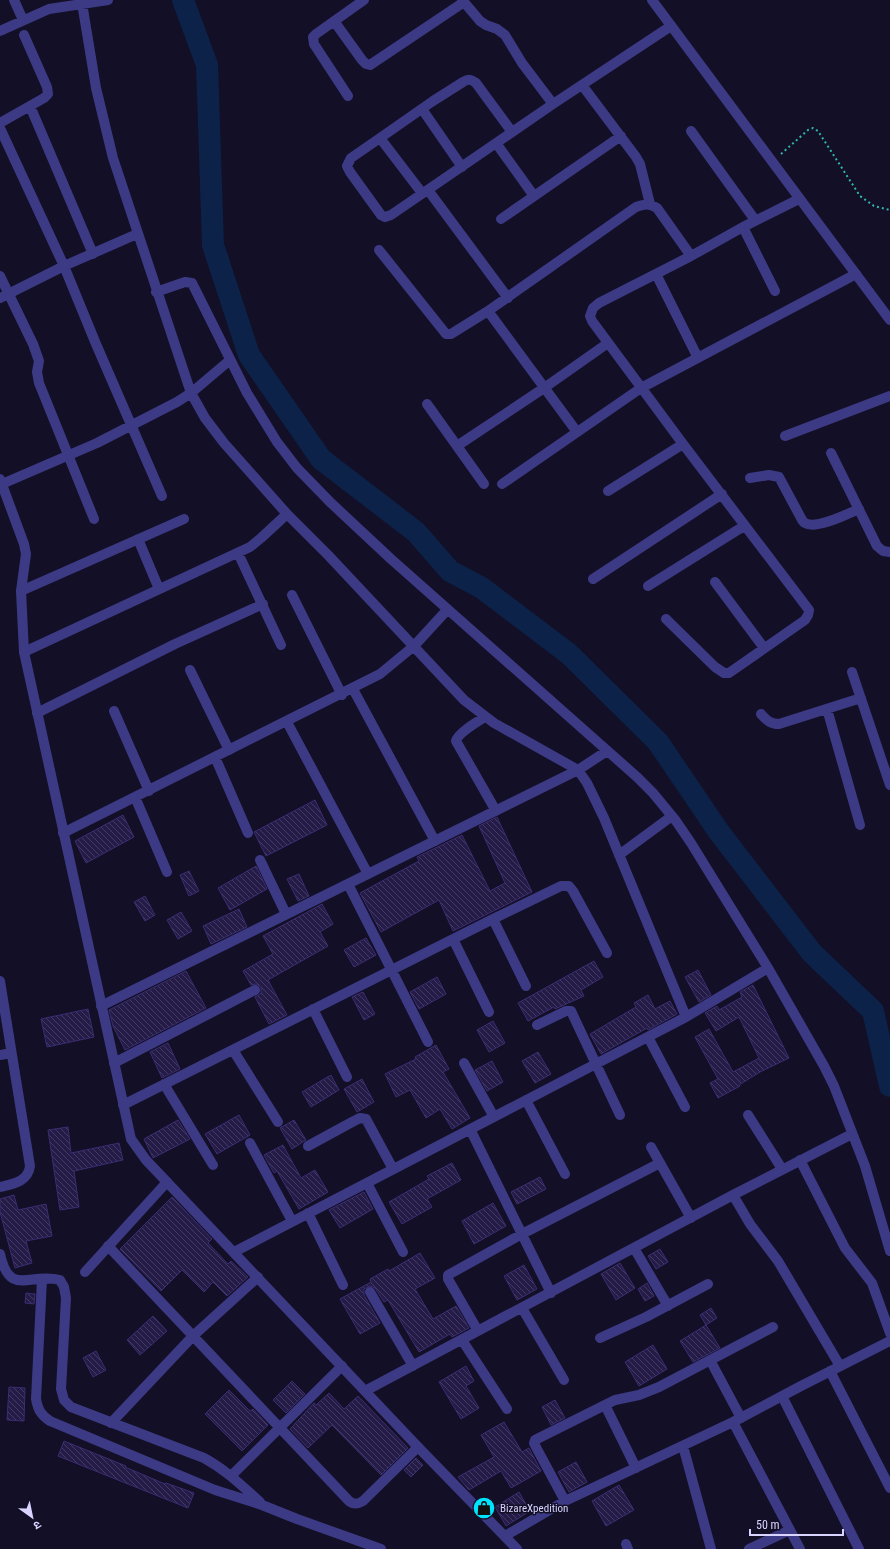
<svg xmlns="http://www.w3.org/2000/svg" width="890" height="1549" font-family="'Roboto Condensed','Noto Sans Devanagari',sans-serif">
<style>
.lines{fill:none;stroke-linecap:round;stroke-linejoin:round}
.river{stroke:#0c2248;stroke-width:22}
.building{fill:url(#building-back-hatch);stroke:#3b2d73}
.path{stroke:#2fb8b0;stroke-width:2;stroke-dasharray:2 3;stroke-linecap:butt}
.minor{stroke:#3d3a85;stroke-width:10}
.tertiary{stroke:#3d3a85;stroke-width:10}
.labels{text-anchor:middle;stroke-width:3;stroke-linejoin:round;paint-order:stroke}
.poi-label{font-size:11px;fill:#d9d4ff;stroke:#130f26;text-anchor:start}
</style>
<defs>
<pattern id="building-back-hatch" width="6" height="6" patternUnits="userSpaceOnUse"><rect width="6" height="6" fill="#241b47"/><path d="M-1 5l2 2M0 0l6 6M5-1l2 2" fill="none" stroke="#433b63"/></pattern>
</defs>
<rect width="100%" height="100%" fill="#130f26"/>
<g class="lines">
<!-- river -->
<path class="river" d="M 183,0 L 207,65 L 213,245 L 249,355 L 321,459 L 416,532 L 450,571 L 482,588 L 569,654 L 658,742 L 719,832 L 812,953 L 873,1011 L 890,1086"/>
</g>
<!-- building -->
<path class="building" d="M 315,800 L 327,825 L 266,856 L 254,832 Z
M 123,815 L 134,837 L 86,863 L 75,841 Z
M 497,817 L 532,892 L 453,931 L 439,900 L 381,932 L 360,893 L 419,861 L 417,857 L 462,835 L 490,891 L 505,883 L 479,826 Z
M 256,866 L 267,889 L 230,910 L 218,888 Z
M 189,871 L 199,891 L 189,896 L 180,875 Z
M 299,874 L 309,896 L 298,901 L 287,879 Z
M 145,896 L 155,915 L 145,921 L 134,902 Z
M 322,904 L 333,924 L 320,932 L 328,946 L 268,980 L 287,1015 L 269,1024 L 255,997 L 261,993 L 261,987 L 256,984 L 251,985 L 243,971 L 273,954 L 263,936 Z
M 239,909 L 247,927 L 211,944 L 203,926 Z
M 181,912 L 192,931 L 178,939 L 167,920 Z
M 366,938 L 376,955 L 354,967 L 344,950 Z
M 594,961 L 603,977 L 581,990 L 584,996 L 555,1009 L 554,1007 L 528,1021 L 518,1003 Z
M 698,970 L 711,995 L 699,1002 L 685,977 Z
M 186,971 L 206,1008 L 125,1050 L 113,1026 L 109,1010 Z
M 437,977 L 446,994 L 419,1009 L 410,992 Z
M 753,985 L 789,1058 L 760,1072 L 739,1085 L 740,1086 L 718,1098 L 710,1083 L 718,1079 L 695,1037 L 709,1029 L 733,1072 L 759,1058 L 739,1017 L 716,1031 L 705,1013 L 717,1006 L 719,1010 L 742,997 L 740,992 Z
M 363,992 L 375,1014 L 364,1020 L 352,997 Z
M 648,995 L 655,1009 L 670,1001 L 677,1014 L 648,1030 L 647,1028 L 601,1054 L 590,1034 L 636,1007 L 634,1003 Z
M 88,1009 L 94,1037 L 47,1047 L 41,1019 Z
M 493,1021 L 505,1043 L 489,1052 L 477,1030 Z
M 168,1043 L 180,1069 L 162,1078 L 150,1052 Z
M 436,1045 L 449,1069 L 443,1072 L 470,1118 L 452,1129 L 440,1109 L 426,1118 L 410,1090 L 396,1097 L 385,1074 L 416,1059 L 415,1057 Z
M 538,1052 L 551,1074 L 535,1083 L 522,1061 Z
M 492,1061 L 503,1082 L 487,1091 L 475,1070 Z
M 331,1075 L 339,1090 L 311,1107 L 302,1092 Z
M 362,1079 L 374,1102 L 357,1112 L 344,1089 Z
M 239,1115 L 250,1135 L 217,1154 L 205,1134 Z
M 178,1120 L 190,1139 L 153,1158 L 144,1139 Z
M 294,1120 L 306,1140 L 292,1149 L 280,1128 Z
M 68,1127 L 71,1153 L 119,1143 L 123,1160 L 74,1171 L 79,1207 L 60,1210 L 48,1130 Z
M 283,1145 L 301,1178 L 315,1170 L 328,1192 L 299,1209 L 277,1171 L 274,1173 L 264,1155 Z
M 452,1163 L 461,1180 L 427,1199 L 432,1207 L 402,1224 L 389,1202 L 429,1179 L 427,1176 Z
M 540,1177 L 546,1189 L 517,1204 L 511,1192 Z
M 364,1192 L 373,1209 L 340,1228 L 329,1210 Z
M 14,1195 L 18,1210 L 46,1204 L 52,1236 L 26,1241 L 32,1263 L 15,1268 L 0,1212 L 0,1199 Z
M 172,1197 L 212,1239 L 208,1243 L 228,1264 L 231,1261 L 248,1277 L 227,1296 L 213,1282 L 204,1292 L 182,1270 L 161,1291 L 120,1249 Z
M 493,1203 L 506,1226 L 474,1244 L 462,1221 Z
M 660,1249 L 668,1262 L 656,1269 L 648,1256 Z
M 420,1253 L 435,1278 L 415,1289 L 433,1319 L 456,1306 L 469,1328 L 452,1337 L 450,1334 L 419,1352 L 388,1300 L 384,1302 L 375,1288 L 370,1286 L 364,1289 L 364,1295 L 380,1323 L 360,1334 L 340,1299 L 371,1282 L 370,1279 L 388,1269 L 389,1271 Z
M 620,1263 L 635,1288 L 616,1300 L 601,1274 Z
M 524,1265 L 537,1289 L 517,1300 L 504,1276 Z
M 647,1283 L 654,1296 L 645,1301 L 638,1289 Z
M 26,1293 L 35,1294 L 34,1304 L 25,1303 Z
M 711,1308 L 717,1318 L 706,1325 L 700,1315 Z
M 153,1316 L 167,1331 L 140,1355 L 127,1340 Z
M 706,1325 L 720,1348 L 693,1362 L 680,1341 Z
M 653,1345 L 667,1369 L 639,1386 L 625,1362 Z
M 96,1351 L 106,1370 L 93,1377 L 83,1358 Z
M 466,1366 L 474,1381 L 466,1386 L 479,1408 L 461,1419 L 439,1382 Z
M 292,1381 L 305,1394 L 286,1413 L 273,1400 Z
M 9,1387 L 25,1388 L 24,1421 L 7,1420 Z
M 229,1390 L 250,1411 L 253,1409 L 268,1425 L 242,1451 L 205,1414 Z
M 329,1393 L 344,1409 L 358,1396 L 408,1448 L 381,1475 L 332,1425 L 308,1448 L 290,1429 L 314,1403 L 316,1405 Z
M 555,1400 L 565,1418 L 551,1425 L 542,1407 Z
M 504,1422 L 522,1452 L 529,1448 L 541,1471 L 511,1488 L 501,1471 L 469,1490 L 458,1477 L 494,1457 L 481,1435 Z
M 64,1441 L 126,1466 L 125,1467 L 165,1484 L 166,1483 L 194,1493 L 188,1508 L 58,1456 Z
M 416,1458 L 423,1465 L 411,1477 L 404,1470 Z
M 576,1462 L 587,1482 L 569,1492 L 558,1472 Z
M 619,1485 L 634,1510 L 606,1526 L 592,1501 Z
M 519,1492 L 530,1511 L 506,1526 L 495,1507 Z"/>
<g class="lines">
<!-- path -->
<path class="path" d="M 781,154 L 808,130 L 813,128 L 818,131 L 860,196 L 874,206 L 890,210"/>
<!-- minor -->
<path class="minor" d="M 14,0 L 23,20
M 464,2 L 480,21 L 486,25 L 497,29 L 505,35 L 522,63 L 553,104
M 82,3 L 96,88 L 113,158 L 191,393 L 205,418 L 224,443 L 287,514 L 328,555 L 464,700 L 494,723 L 578,770 L 587,783 L 604,818 L 686,1017
M 334,21 L 362,60 L 366,64 L 370,65 L 464,2 L 462,0
M 0,31 L 49,9 L 108,0
M 582,85 L 636,157 L 640,164 L 650,204
M 348,96 L 314,44 L 313,37 L 316,34 L 364,0
M 30,106 L 93,254
M 422,109 L 462,167
M 0,123 L 44,98 L 48,94 L 47,87 L 24,35
M 0,128 L 64,266 L 96,344 L 162,496
M 691,131 L 755,220
M 380,138 L 351,158 L 347,166 L 350,172 L 381,215 L 385,217 L 391,215 L 553,104 L 671,26
M 496,143 L 534,196
M 428,190 L 508,298
M 422,193 L 380,138 L 433,101 L 463,82 C 468,79 471,79 476,83 L 512,132
M 501,219 L 621,136
M 743,227 L 775,291
M 379,250 L 442,329 L 446,334 L 451,334 L 488,311 L 636,207 C 645,204 649,203 657,208 L 691,256
M 656,274 L 698,358
M 0,276 L 33,344 L 39,361 L 37,372 L 39,383 L 94,519
M 156,292 L 185,282 L 192,283 L 247,393 L 277,442 L 297,468 L 330,502 L 391,559 L 637,777 L 653,793 L 676,821 L 691,843 L 768,968 L 824,1066 L 834,1086 L 865,1166 L 890,1251
M 0,298 L 64,266 L 137,234
M 488,311 L 577,432
M 427,404 L 484,484
M 785,436 L 890,396
M 457,446 L 544,388 L 608,343
M 831,453 L 877,546 L 883,551 L 890,552
M 750,478 L 769,475 L 779,477 L 801,518 C 802,520 803,522 805,523 C 816,530 847,514 859,509
M 2,484 L 97,443 L 177,402 L 191,393 L 230,360
M 502,484 L 641,388 L 856,274
M 608,491 L 683,444
M 138,539 L 159,589
M 238,553 L 281,645
M 593,579 L 722,494
M 715,582 L 764,648
M 648,586 L 744,526
M 21,591 L 184,519
M 292,595 L 342,695
M 666,619 L 715,667 L 724,673 L 729,673 L 805,620 L 808,615 L 809,610 L 683,444 L 592,321 L 590,316 L 593,308 L 599,303 L 691,256 L 743,227 L 799,199
M 24,652 L 250,547 L 261,538 L 287,514
M 190,670 L 229,750
M 852,672 L 890,785
M 353,689 L 435,841
M 827,709 L 860,825
M 114,711 L 149,791
M 37,713 L 175,644 L 263,604
M 761,714 C 767,721 771,724 779,724 L 861,698
M 485,717 C 477,722 458,733 456,741 L 496,811
M 287,722 L 368,874
M 215,757 L 248,833
M 135,797 L 167,872
M 63,833 L 380,674 L 414,646 L 447,610
M 619,855 L 672,816
M 260,860 L 286,914
M 348,884 L 428,1042
M 493,919 L 526,986
M 453,939 L 489,1012
M 0,981 L 30,1166 C 28,1182 13,1184 0,1187
M 101,1006 L 578,770 L 607,751
M 313,1009 L 347,1077
M 537,1025 L 566,1011 L 571,1011 L 620,1115
M 648,1037 L 685,1107
M 233,1050 L 278,1122
M 0,1055 L 11,1053
M 114,1063 L 255,990
M 464,1063 L 494,1117
M 164,1084 L 213,1165
M 526,1100 L 565,1174
M 123,1105 L 493,919 L 561,886 L 569,886 L 573,891 L 607,953
M 748,1115 L 782,1169
M 470,1129 L 551,1293
M 250,1143 L 292,1221
M 308,1146 L 354,1121 L 360,1118 L 366,1119 L 393,1169
M 651,1147 L 691,1218
M 800,1160 L 845,1248 L 872,1283 L 890,1333
M 367,1183 L 403,1252
M 733,1195 L 750,1224 L 778,1261 L 840,1366
M 308,1213 L 343,1285
M 108,1246 L 349,1501 C 354,1505 358,1504 363,1501 L 418,1447
M 634,1248 L 668,1306
M 234,1252 L 686,1017 L 768,968
M 0,1254 C 10,1298 29,1272 60,1280 L 64,1287 L 66,1298 L 61,1389 L 64,1400 L 71,1407 L 204,1458 C 226,1470 242,1486 260,1502
M 85,1272 L 167,1182
M 42,1279 L 36,1399 C 38,1410 41,1415 50,1421 L 215,1490 L 262,1505 L 297,1519 L 381,1549
M 370,1292 L 413,1366
M 522,1308 L 564,1380
M 478,1331 L 448,1279 L 448,1275 L 522,1234 L 660,1163
M 600,1338 L 646,1317 L 708,1284
M 462,1340 L 507,1409
M 710,1360 L 741,1418
M 830,1371 L 890,1488
M 365,1391 L 733,1195 L 852,1134
M 782,1396 L 859,1549
M 605,1405 L 636,1468
M 733,1422 L 800,1549
M 111,1423 L 193,1336 L 258,1277
M 683,1446 L 711,1549
M 231,1476 L 342,1366
M 565,1501 L 537,1449 L 534,1443 L 535,1440 L 615,1400 L 639,1395 L 659,1387 L 773,1327
M 505,1536 L 565,1501 L 733,1422 L 801,1386 L 890,1341
M 626,1544 L 628,1549
M 749,1549 L 790,1530"/>
<!-- tertiary -->
<path class="tertiary" d="M 652,0 L 890,320
M 0,479 L 24,544 L 26,554 L 21,591 L 24,652 L 131,1139 L 146,1160 L 418,1447 L 517,1549"/>
</g>
<!-- icons -->
<defs>
<g id="shop-disc" transform="scale(1.15)"><circle r="9.5" fill="#00e5ff" stroke="#130f26"/><path d="M-5-2.5h2.3a2.7 3.5 0 0 1 5.4 0H5L5.5 6h-11ZM-1.5-2.5h3a1.5 2.3 0 0 0-3 0Z" fill="#111"/></g>
</defs>
<g fill-rule="evenodd">
<use href="#shop-disc" x="484" y="1508"/>
</g>
<g class="labels">
<!-- poi labels -->
<g class="poi-label">
<text x="500" y="1512">BizareXpedition</text>
</g>
</g>
<!-- north arrow -->
<g transform="translate(32 1517) rotate(147)" stroke="#130f26" stroke-width="3" paint-order="stroke">
<path d="M0-3L7 15L0 10L-7 15Z" fill="#d9d4ff"/>
<text y="-6" font-size="11" font-weight="bold" text-anchor="middle" fill="#d9d4ff">उ</text>
</g>
<!-- scale -->
<path d="M750 1529v6h93v-6" fill="none" stroke="#d9d4ff" stroke-width="2"/>
<text x="756" y="1529" font-size="12" fill="#d9d4ff" stroke="#130f26" stroke-width="3" paint-order="stroke">50 m</text>
</svg>
